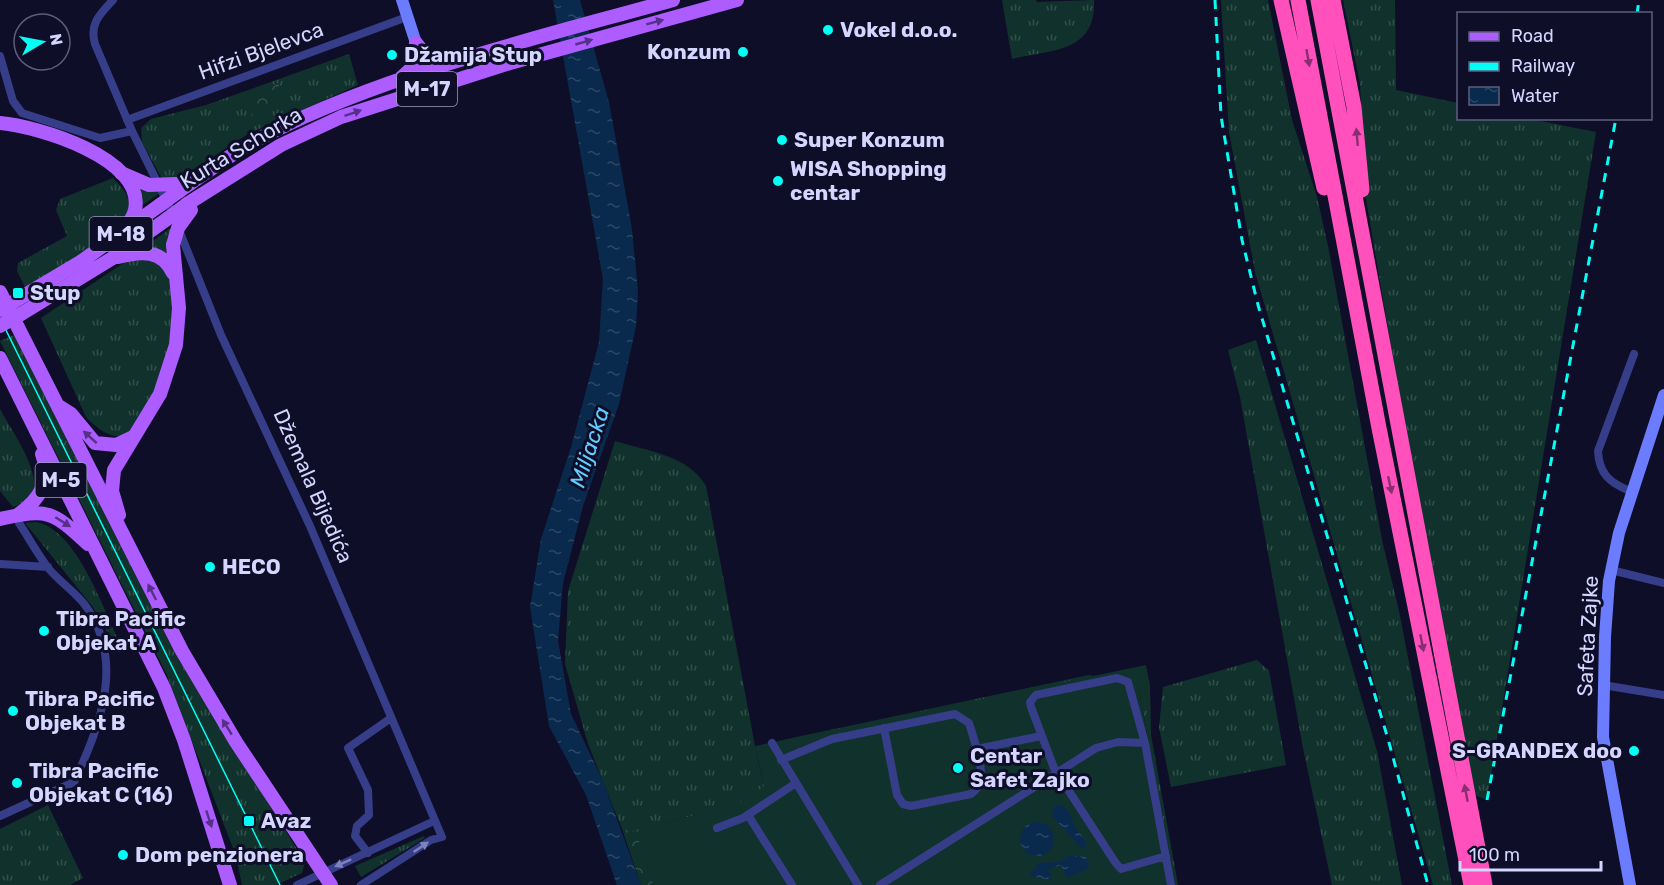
<svg xmlns="http://www.w3.org/2000/svg" width="1664" height="885" font-family="Rubik,sans-serif">
<style>
.grass{fill:url(#grass-tufts)}
.forest{fill:url(#forest-crowns)}
.pitch{fill:#11322c}
.water{fill:url(#water-ripples)}
.lines{fill:none;stroke-linecap:round;stroke-linejoin:round}
.street{stroke:#363e8a;stroke-width:8}
.secondary{stroke:#6c7cff;stroke-width:12}
.primary{stroke:#ac5cff;stroke-width:14}
.highway{stroke:#ff50bb;stroke-width:15}
.tram{stroke:#01fff6;stroke-width:1.5}
.rail{stroke:#01fff6;stroke-width:3;stroke-dasharray:9 8;stroke-linecap:butt}
.primary-bridge{stroke:#ac5cff;stroke-width:14}
.oneway{fill:#563189}
.oneway2{fill:#872f72}
.oneway3{fill:#7e82bf}
.poi-dot{fill:#01fff6;stroke:#0f0e28;stroke-width:2}
.labels{text-anchor:middle;stroke-width:6;stroke-linejoin:round;paint-order:stroke}
.shield{fill:#0f0e28;stroke:#9a9abe;stroke-width:1.5}
.shield-label{font-size:20px;font-weight:bold;fill:#d5d6ff}
.poi-label{font-size:21px;font-weight:bold;fill:#d5d6ff;stroke:#0f0e28;text-anchor:start}
.street-label{font-size:21px;fill:#d5d6ff;stroke:#0f0e28}
.water-label{font-size:22px;font-style:italic;fill:#63ccff;stroke:#0f0e28}
</style>
<defs>
<pattern id="grass-tufts" width="24" height="20" patternUnits="userSpaceOnUse" patternTransform="scale(1.5)"><rect width="24" height="20" fill="#11322c"/><path d="M3 7l-1-3M5 7V3M7 7l1-3M15 17l-1-3M17 17v-4M19 17l1-3" fill="none" stroke="#334f4c"/></pattern>
<pattern id="forest-crowns" width="20" height="18" patternUnits="userSpaceOnUse" patternTransform="scale(1.5)"><rect width="20" height="18" fill="#11322c"/><path d="M2 6a3 3 0 1 1 6 0M12 15a3 3 0 1 1 6 0" fill="none" stroke="#334f4c"/></pattern>
<pattern id="water-ripples" width="26" height="14" patternUnits="userSpaceOnUse" patternTransform="scale(1.5)"><rect width="26" height="14" fill="#092a4c"/><path d="M2 4q2-2 4 0t4 0M15 11q2-2 4 0t4 0" fill="none" stroke="#2c4867"/></pattern>
</defs>
<rect width="100%" height="100%" fill="#0f0e28"/>
<!-- grass -->
<path class="grass" d="M 1002,0 L 1036,0 L 1037,2 L 1094,0 C 1096,53 1052,49 1012,59 Z
M 1221,0 L 1268,0 L 1292,120 L 1317,197 L 1328,246 L 1382,540 L 1399,611 L 1452,885 L 1433,885 L 1255,272 L 1229,132 Z
M 1343,0 L 1395,0 L 1396,90 L 1458,103 L 1458,118 L 1530,119 L 1596,132 L 1487,800 L 1467,792 L 1366,199 L 1360,84 Z
M 349,54 L 358,85 L 248,134 L 191,171 L 178,178 L 162,179 L 142,142 L 141,128 L 151,119 L 206,105 Z
M 113,178 C 120,185 129,194 129,205 C 128,237 50,272 25,287 L 17,271 L 18,263 L 67,236 L 56,210 L 60,199 Z
M 136,185 L 160,193 L 140,207 Z
M 172,227 L 166,256 L 149,246 L 149,244 Z
M 140,259 C 149,259 159,260 165,268 C 188,299 162,419 126,434 C 110,441 96,427 86,417 L 41,318 L 125,262 Z
M 16,334 L 177,657 L 305,862 L 302,873 L 276,885 L 242,885 L 236,856 L 166,673 L 0,341 Z
M 1256,340 L 1377,751 L 1402,885 L 1332,885 L 1303,748 L 1240,397 L 1228,350 Z
M 0,409 C 14,435 35,461 35,492 L 24,503 L 13,507 L 0,491 Z
M 615,441 C 647,451 688,455 706,486 L 755,746 L 763,782 L 767,783 L 739,814 L 709,811 L 664,824 L 654,885 L 636,833 L 622,829 L 588,744 L 565,664 L 568,591 Z
M 36,522 C 77,530 102,607 120,643 L 114,645 L 93,607 L 25,523 Z
M 1257,660 L 1269,671 L 1286,765 L 1171,787 L 1159,727 L 1163,687 Z
M 1089,675 L 1140,686 L 1150,685 L 1151,735 L 1178,885 L 1175,885 L 1139,690 L 778,741 Z
M 48,805 L 83,878 L 70,885 L 0,885 L 0,829 Z
M 424,836 L 425,838 L 361,877 L 355,866 Z"/>
<!-- forest -->
<path class="forest" d="M 278,83 L 286,106 L 253,119 L 245,95 Z
M 622,829 L 636,832 L 654,885 L 641,885 Z"/>
<!-- pitch -->
<path class="pitch" d="M 1146,665 L 1150,685 L 1141,687 L 1139,690 L 1175,885 L 654,885 L 636,832 L 743,801 L 764,786 L 755,746 Z"/>
<!-- water -->
<path class="water" d="M 553,0 L 580,0 L 609,102 L 632,229 L 638,291 L 636,326 L 619,404 L 583,506 L 563,583 L 558,641 L 571,714 L 603,781 L 641,885 L 617,885 L 586,795 L 549,726 L 530,607 L 541,539 L 571,447 L 599,342 L 603,279 Z
M 1061,804 L 1070,813 L 1075,827 L 1087,843 L 1083,850 L 1052,816 L 1053,807 Z
M1020 839a17 17 0 1 1 34 0a17 17 0 1 1-34 0Z
M 1069,855 L 1086,857 L 1089,863 L 1088,869 L 1067,878 L 1061,865 L 1046,870 L 1052,875 L 1050,880 L 1030,876 L 1031,870 L 1037,868 L 1036,863 L 1060,862 Z"/>
<g class="lines">
<!-- street -->
<path class="street" d="M 113,0 C 100,14 89,24 95,44 L 132,131 L 171,210 L 221,335 L 310,526 L 442,837 L 431,840 L 361,885
M 0,56 L 13,101 L 22,113 L 100,138 L 132,131
M 127,120 L 407,17
M 1630,491 C 1610,483 1599,474 1598,451 L 1634,354
M 0,564 L 48,567
M 1611,570 L 1664,583
M 1603,685 L 1664,695
M 884,728 L 897,795 L 903,804 L 911,806 L 971,794 C 987,783 980,765 977,749
M 772,743 L 858,885
M 781,760 L 832,739 L 955,714 L 969,723 L 977,749 L 1041,736
M 748,815 L 792,885
M 0,816 L 74,782 C 100,726 126,661 85,605 C 75,592 60,582 49,569 C 38,555 29,538 19,523
M 717,828 L 743,818 L 796,783
M 368,853 L 355,836 L 357,826 L 369,815 L 368,790 L 348,748 L 391,718
M 1166,856 L 1121,869 L 1115,862 L 1054,768 L 1031,707 L 1030,702 L 1036,695 L 1117,678 L 1128,682 L 1145,743 L 1171,885
M 297,885 L 434,821
M 880,885 L 1096,748 L 1118,742 L 1145,743"/>
<!-- secondary -->
<path class="secondary" d="M 402,0 L 416,43
M 1630,885 L 1603,737 L 1605,637 L 1609,581 L 1619,533 L 1664,395"/>
<!-- primary -->
<path class="primary" d="M 416,43 L 426,56 L 453,62
M 401,78 L 412,68 L 416,43
M 0,123 C 36,126 146,158 135,210 C 133,219 127,226 121,234
M 178,192 C 208,171 238,149 270,133 C 392,72 541,37 673,0
M 187,204 L 281,145 L 341,117 L 510,63 L 737,0
M 118,257 C 141,251 162,249 173,273
M 82,261 L 160,205
M 0,292 L 182,651 L 236,742 L 331,885
M 21,314 L 111,259 L 167,219
M 0,358 L 164,688 L 184,740 L 230,885
M 60,407 L 71,414 L 95,443 L 116,445 L 133,437
M 19,514 C 40,499 52,480 42,454
M 119,515 L 112,491 L 114,470 L 160,394 L 176,345 L 179,308 L 173,245
M 0,519 C 49,508 52,511 88,544"/>
<!-- highway -->
<path class="highway" d="M 1281,0 L 1324,188
M 1298,0 L 1379,428 L 1471,885
M 1318,0 L 1485,885
M 1333,0 L 1354,107 L 1362,190"/>
<!-- tram -->
<path class="tram" d="M 0,318 L 280,885"/>
<!-- rail -->
<path class="rail" d="M 1215,0 L 1221,116 L 1242,240 L 1258,305 L 1388,739 L 1428,885
M 1637,14 L 1639,0
M 1487,800 L 1616,118"/>
<!-- primary-bridge -->
<path class="primary-bridge" d="M 121,173 L 149,185 L 176,184
M 160,205 L 178,192
M 167,219 L 187,204
M 173,245 L 178,228 L 191,210
M 0,310 L 82,261
M 0,326 L 21,314"/>
</g>
<!-- one-way arrows -->
<defs><path id="oneway-solid" d="M-6-.8H1V-3.2L6.5 0L1 3.2V.8H-6Z" transform="scale(1.5)"/></defs>
<g class="oneway">
<use href="#oneway-solid" transform="translate(655 22) rotate(-15)"/>
<use href="#oneway-solid" transform="translate(584 42) rotate(-16)"/>
<use href="#oneway-solid" transform="translate(353 113) rotate(-19)"/>
<use href="#oneway-solid" transform="translate(90 437) rotate(-138)"/>
<use href="#oneway-solid" transform="translate(63 522) rotate(32)"/>
<use href="#oneway-solid" transform="translate(152 592) rotate(-117)"/>
<use href="#oneway-solid" transform="translate(227 727) rotate(-122)"/>
<use href="#oneway-solid" transform="translate(209 819) rotate(72)"/>
</g>
<g class="oneway2">
<use href="#oneway-solid" transform="translate(1308 58) rotate(80)"/>
<use href="#oneway-solid" transform="translate(1357 137) rotate(-95)"/>
<use href="#oneway-solid" transform="translate(1390 485) rotate(78)"/>
<use href="#oneway-solid" transform="translate(1422 643) rotate(79)"/>
<use href="#oneway-solid" transform="translate(1466 793) rotate(-101)"/>
</g>
<g class="oneway3">
<use href="#oneway-solid" transform="translate(421 847) rotate(-34)"/>
<use href="#oneway-solid" transform="translate(343 863) rotate(156)"/>
</g>
<!-- markers -->
<g class="poi-dot">
<circle cx="828" cy="30" r="6"/>
<circle cx="743" cy="52" r="6"/>
<circle cx="392" cy="55" r="6"/>
<circle cx="782" cy="140" r="6"/>
<circle cx="778" cy="181" r="6"/>
<rect x="12" y="287" width="12" height="12" rx="3"/>
<circle cx="210" cy="567" r="6"/>
<circle cx="44" cy="631" r="6"/>
<circle cx="13" cy="711" r="6"/>
<circle cx="1634" cy="751" r="6"/>
<circle cx="958" cy="768" r="6"/>
<circle cx="17" cy="783" r="6"/>
<rect x="243" y="815" width="12" height="12" rx="3"/>
<circle cx="123" cy="855" r="6"/>
</g>
<g class="labels">
<!-- shield labels -->
<g class="shield">
<rect x="397" y="72" width="60" height="34" rx="4.5"/>
<rect x="89.5" y="217" width="63" height="34" rx="4.5"/>
<rect x="35.5" y="463" width="51" height="34" rx="4.5"/>
</g>
<g class="shield-label">
<text x="427" y="96">M-17</text>
<text x="121" y="241">M-18</text>
<text x="61" y="487">M-5</text>
</g>
<!-- poi labels -->
<g class="poi-label">
<text x="840" y="37">Vokel d.o.o.</text>
<text x="731" y="59" text-anchor="end">Konzum</text>
<text x="404" y="62">Džamija Stup</text>
<text x="794" y="147">Super Konzum</text>
<text x="790" y="176">WISA Shopping<tspan x="790" dy="24">centar</tspan></text>
<text x="30" y="300">Stup</text>
<text x="222" y="574">HECO</text>
<text x="56" y="626">Tibra Pacific<tspan x="56" dy="24">Objekat A</tspan></text>
<text x="25" y="706">Tibra Pacific<tspan x="25" dy="24">Objekat B</tspan></text>
<text x="1622" y="758" text-anchor="end">S-GRANDEX doo</text>
<text x="970" y="763">Centar<tspan x="970" dy="24">Safet Zajko</tspan></text>
<text x="29" y="778">Tibra Pacific<tspan x="29" dy="24">Objekat C (16)</tspan></text>
<text x="261" y="828">Avaz</text>
<text x="135" y="862">Dom penzionera</text>
</g>
<!-- street labels -->
<g class="street-label">
<text transform="translate(261 51) rotate(-20)" y="7">Hifzi Bjelevca</text>
<text transform="translate(241 148) rotate(-31)" y="7">Kurta Schorka</text>
<text transform="translate(313 486) rotate(66)" y="7">Džemala Bijedića</text>
<text transform="translate(1588 636) rotate(-87)" y="7">Safeta Zajke</text>
</g>
<!-- water labels -->
<g class="water-label">
<text transform="translate(589 447) rotate(-72)" y="8">Miljacka</text>
</g>
</g>
<!-- legend -->
<rect x="1457" y="12" width="195" height="108" fill="#0f0e28" stroke="#5e5e7e" stroke-width="1.5"/>
<rect x="1469" y="32" width="30" height="9" fill="#ac5cff" stroke="#5e5e7e" stroke-width="1.5"/>
<text x="1511" y="42" font-size="18" fill="#d5d6ff">Road</text>
<rect x="1469" y="62" width="30" height="9" fill="#01fff6" stroke="#5e5e7e" stroke-width="1.5"/>
<text x="1511" y="72" font-size="18" fill="#d5d6ff">Railway</text>
<rect x="1469" y="87" width="30" height="18" fill="url(#water-ripples)" stroke="#5e5e7e" stroke-width="1.5"/>
<text x="1511" y="102" font-size="18" fill="#d5d6ff">Water</text>
<!-- north arrow -->
<g transform="translate(42 42) rotate(80)"><circle r="28" fill="#0f0e28" stroke="#5e5e7e" stroke-width="1.5"/>
<path d="M0-4.5L10 22L0 15L-10 22Z" fill="#01fff6"/>
<text y="-9" font-size="16" font-weight="bold" text-anchor="middle" fill="#d5d6ff">N</text>
</g>
<!-- scale -->
<path d="M1460 861v9h141v-9" fill="none" stroke="#d5d6ff" stroke-width="3"/>
<text x="1469" y="861" font-size="18" fill="#d5d6ff" stroke="#0f0e28" stroke-width="4.5" paint-order="stroke">100 m</text>
</svg>
